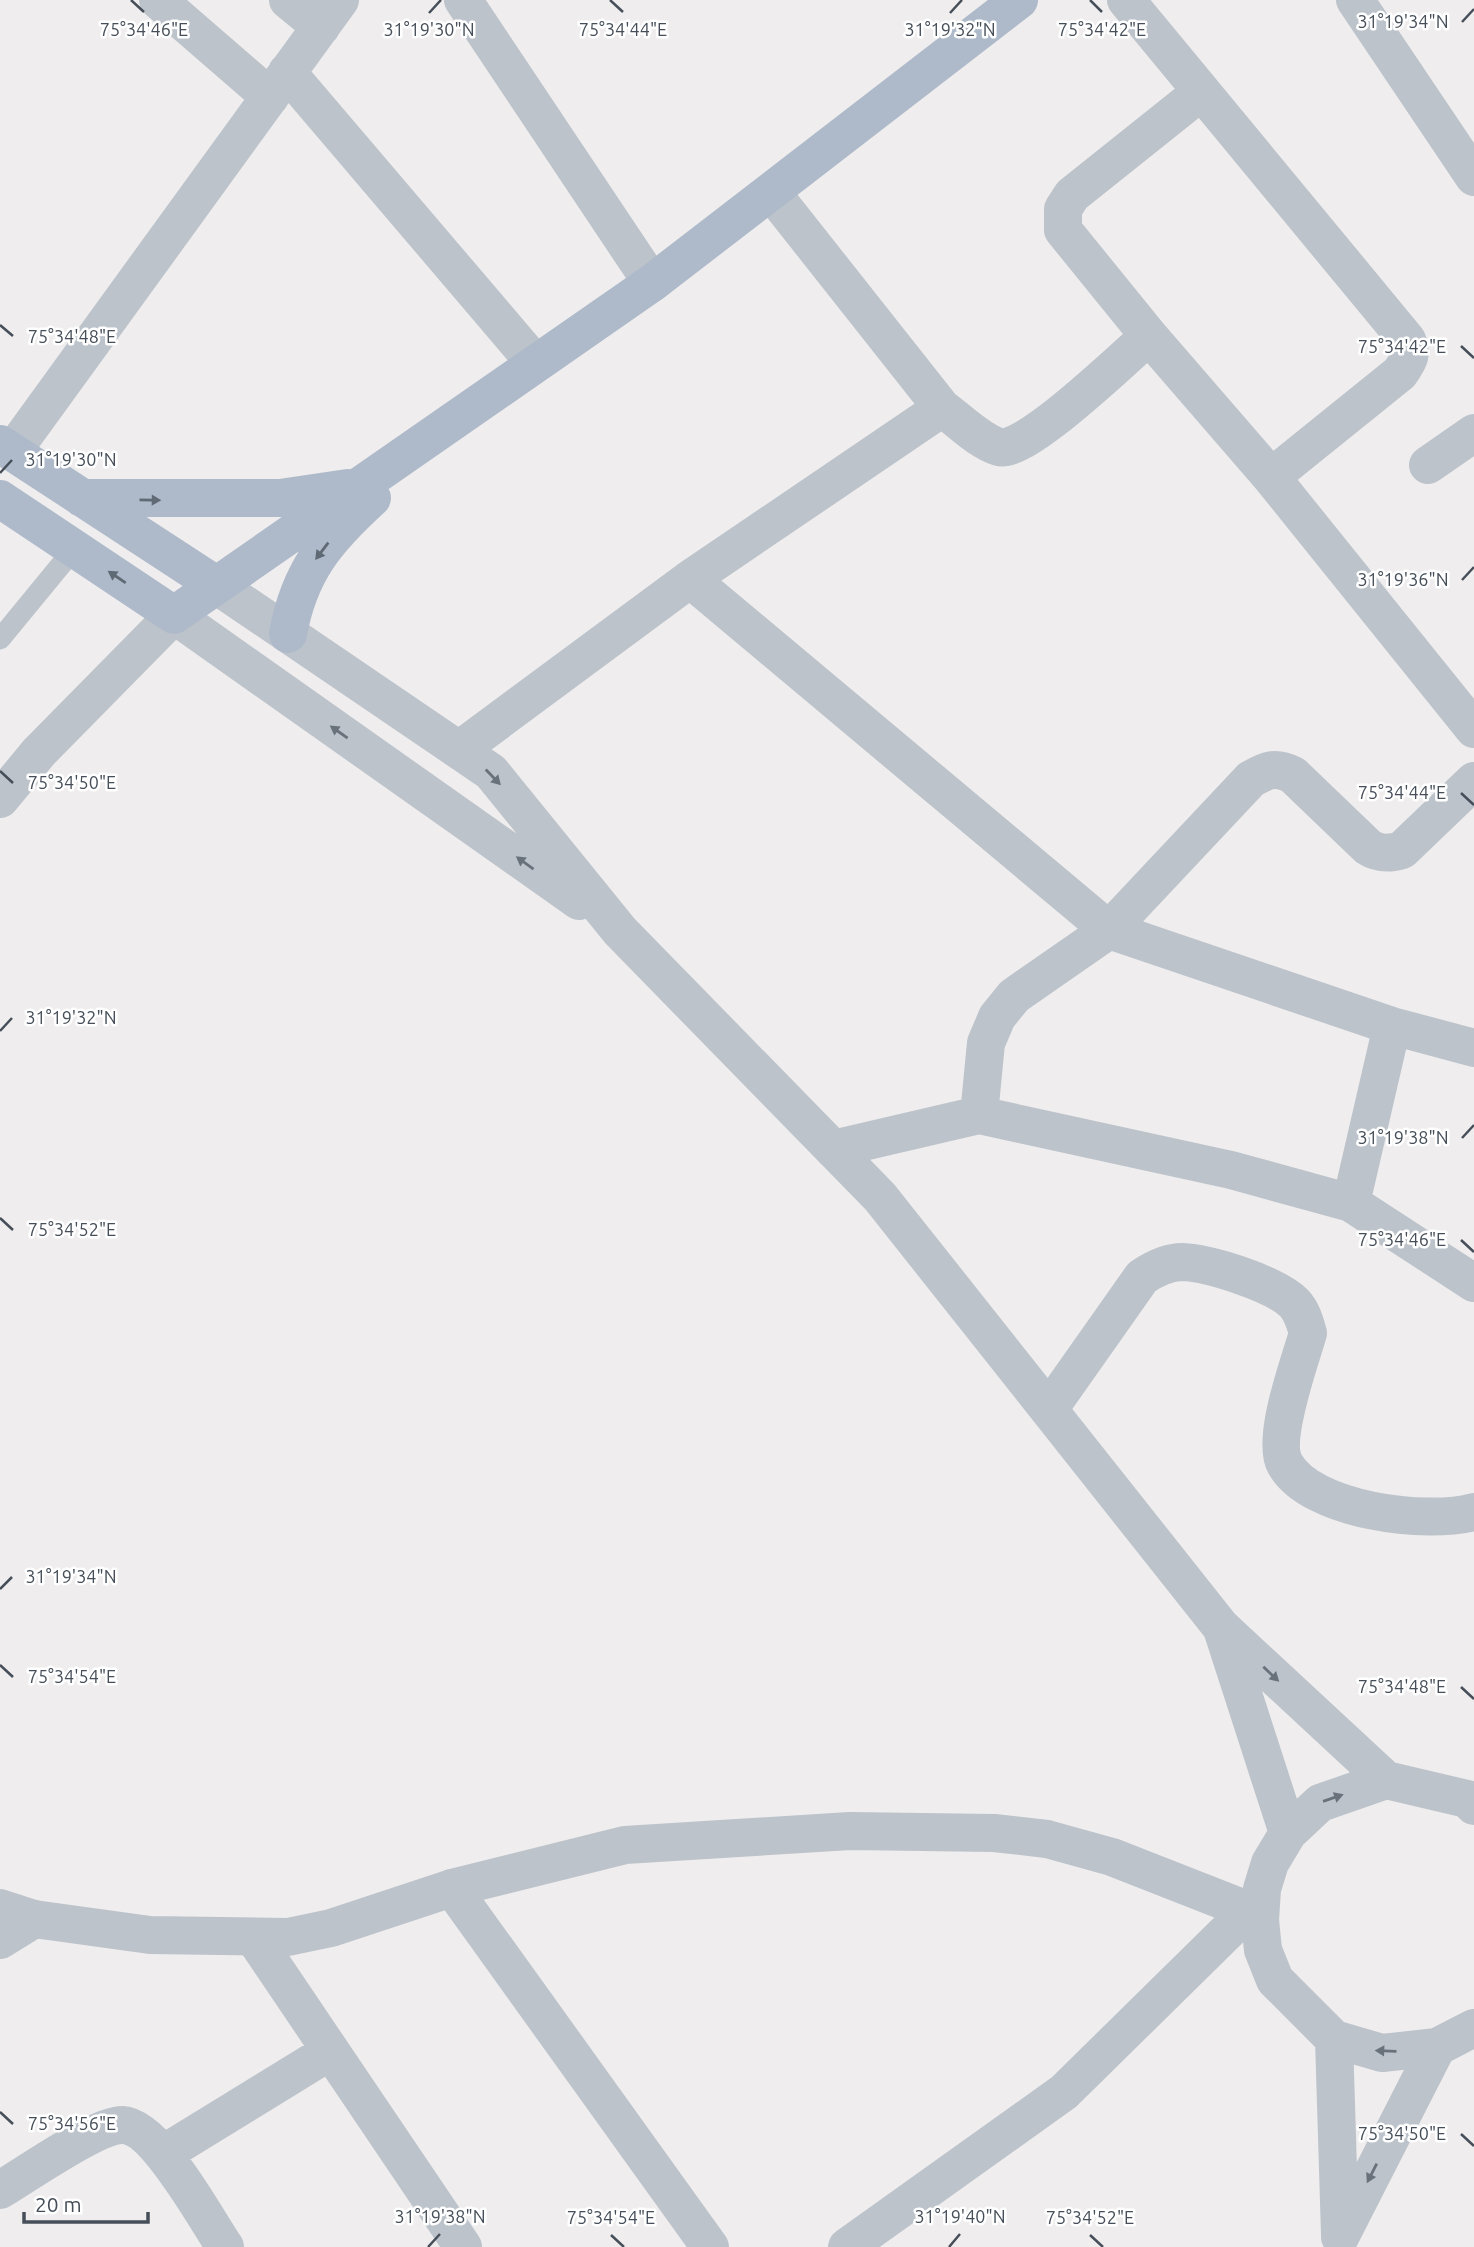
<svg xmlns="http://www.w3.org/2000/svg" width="1474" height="2247" font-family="Ubuntu,sans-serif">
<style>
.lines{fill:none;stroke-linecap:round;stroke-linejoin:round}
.service{stroke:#bcc3cb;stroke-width:21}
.minor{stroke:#bcc3cb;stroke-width:38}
.tertiary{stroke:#bcc3cb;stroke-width:38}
.primary{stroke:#aebaca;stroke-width:38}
.oneway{fill:#606a75}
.oneway2{fill:#69727b}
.ticks{fill:none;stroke:#464f59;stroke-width:2.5}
.ticks-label{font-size:18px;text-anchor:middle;fill:#464f59;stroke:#fff;stroke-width:5;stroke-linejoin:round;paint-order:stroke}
</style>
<rect width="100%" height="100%" fill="#efeded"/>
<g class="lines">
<!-- service -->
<path class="service" d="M 0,639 L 74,549"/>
<!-- minor -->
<path class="minor" d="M 158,0 L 270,97
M 288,0 L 321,27
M 463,0 L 652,283
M 1126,0 L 1407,340 C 1413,354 1409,360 1400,373 L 1271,477
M 1355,0 L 1474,177
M 287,72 L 535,363
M 1201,92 L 1072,195 L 1063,209 L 1063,230 L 1149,336 L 1271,477 L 1474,729
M 942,408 C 959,420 979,441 999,447 C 1024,455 1126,356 1149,336
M 12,452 L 340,0
M 1428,465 L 1474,433
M 690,579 L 1109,930 L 1392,1026 L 1474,1048
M 459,750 L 690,579 L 942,408 L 772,193
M 979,1115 L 1231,1170 L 1351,1203 L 1392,1026
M 833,1149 L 979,1115 L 986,1043 L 997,1017 L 1014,996 L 1109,930 L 1251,779 C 1267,770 1275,766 1293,775 L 1368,847 C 1379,854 1389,854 1402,850 L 1474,781
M 1351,1203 L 1474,1283
M 1049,1409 L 1142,1277 C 1154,1269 1167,1262 1182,1262 C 1210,1263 1275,1284 1294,1303 C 1302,1311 1305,1323 1308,1333 C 1300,1361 1271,1439 1285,1464 C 1311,1511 1427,1525 1474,1512
M 452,1888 L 710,2247
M 255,1939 L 463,2247
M 0,1940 L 34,1919
M 163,2154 L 329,2052
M 0,2190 C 26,2175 97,2124 123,2125 C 157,2127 206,2219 225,2247
M 847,2247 L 1064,2092 L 1248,1911"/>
<!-- tertiary -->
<path class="tertiary" d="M 216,585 L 491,772 L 620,931 L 880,1197 L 1221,1627 L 1386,1780
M 0,799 L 39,752 L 174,615 L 579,901
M 1222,1629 L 1288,1833
M 1474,1806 L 1467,1799 L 1386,1780 L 1320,1803 L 1288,1833 L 1270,1863 L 1262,1889 L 1260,1920 L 1263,1950 L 1275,1980 L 1334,2039 L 1382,2053 L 1437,2047 L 1474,2028
M 0,1908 L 34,1919 L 150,1935 L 288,1937 L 331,1928 L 452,1888 L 625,1845 L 850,1831 L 994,1833 L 1047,1839 L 1112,1857 L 1260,1915
M 1334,2039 L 1340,2234
M 1340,2237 L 1437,2047"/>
<!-- primary -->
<path class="primary" d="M 0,444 L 216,585
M 82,498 L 280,498 L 348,488
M 0,499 L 174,615 L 652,283 L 1019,0
M 288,634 C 299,572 326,540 372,498"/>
</g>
<!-- one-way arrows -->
<defs><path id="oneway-solid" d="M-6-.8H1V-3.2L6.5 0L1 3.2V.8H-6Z" transform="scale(1.75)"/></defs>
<g class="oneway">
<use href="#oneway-solid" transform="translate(150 500) rotate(1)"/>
<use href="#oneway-solid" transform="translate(322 551) rotate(127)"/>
<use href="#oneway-solid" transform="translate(117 577) rotate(-146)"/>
</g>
<g class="oneway2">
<use href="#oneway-solid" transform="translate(339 732) rotate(-145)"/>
<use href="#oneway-solid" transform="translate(493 777) rotate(46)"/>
<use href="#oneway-solid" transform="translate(525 863) rotate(-144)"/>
<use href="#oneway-solid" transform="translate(1271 1674) rotate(43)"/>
<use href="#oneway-solid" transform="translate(1333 1798) rotate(-19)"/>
<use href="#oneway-solid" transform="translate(1386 2051) rotate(-178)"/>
<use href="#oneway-solid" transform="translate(1372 2173) rotate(117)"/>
</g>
<!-- ticks -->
<path class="ticks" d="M 131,0 L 144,12M 610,0 L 623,12M 1090,0 L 1102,12M 429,13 L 441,0M 950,13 L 962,0M 1462,22 L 1474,9M 0,325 L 13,336M 1461,346 L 1474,358M 0,473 L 12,460M 1462,580 L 1474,567M 0,771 L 13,783M 1461,793 L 1474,805M 0,1031 L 12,1018M 1462,1138 L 1474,1125M 0,1218 L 13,1230M 1461,1240 L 1474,1252M 0,1589 L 12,1577M 0,1665 L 13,1677M 1461,1687 L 1474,1699M 0,2112 L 13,2124M 1461,2134 L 1474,2146M 611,2235 L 624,2247M 1090,2235 L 1103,2247M 428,2247 L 440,2234M 949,2247 L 960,2234"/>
<g class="ticks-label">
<text x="1403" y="28">31°19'34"N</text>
<text x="144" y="36">75°34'46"E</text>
<text x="623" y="36">75°34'44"E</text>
<text x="1102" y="36">75°34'42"E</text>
<text x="429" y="36">31°19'30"N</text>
<text x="950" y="36">31°19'32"N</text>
<text x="72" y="343">75°34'48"E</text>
<text x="1402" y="353">75°34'42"E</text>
<text x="71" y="466">31°19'30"N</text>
<text x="1403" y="586">31°19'36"N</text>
<text x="72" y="789">75°34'50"E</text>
<text x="1402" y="799">75°34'44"E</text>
<text x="71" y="1024">31°19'32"N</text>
<text x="1403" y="1144">31°19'38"N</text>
<text x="72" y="1236">75°34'52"E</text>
<text x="1402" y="1246">75°34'46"E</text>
<text x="71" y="1583">31°19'34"N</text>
<text x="72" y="1683">75°34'54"E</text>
<text x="1402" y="1693">75°34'48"E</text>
<text x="72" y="2130">75°34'56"E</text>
<text x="1402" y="2140">75°34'50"E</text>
<text x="440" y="2223">31°19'38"N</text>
<text x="960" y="2223">31°19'40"N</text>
<text x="611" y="2224">75°34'54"E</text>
<text x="1090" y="2224">75°34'52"E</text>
</g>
<!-- scale -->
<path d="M24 2212v10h124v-10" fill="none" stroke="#464f59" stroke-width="3.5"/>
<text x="35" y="2212" font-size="21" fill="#464f59" stroke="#ffffff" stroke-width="5" paint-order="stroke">20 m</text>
</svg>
